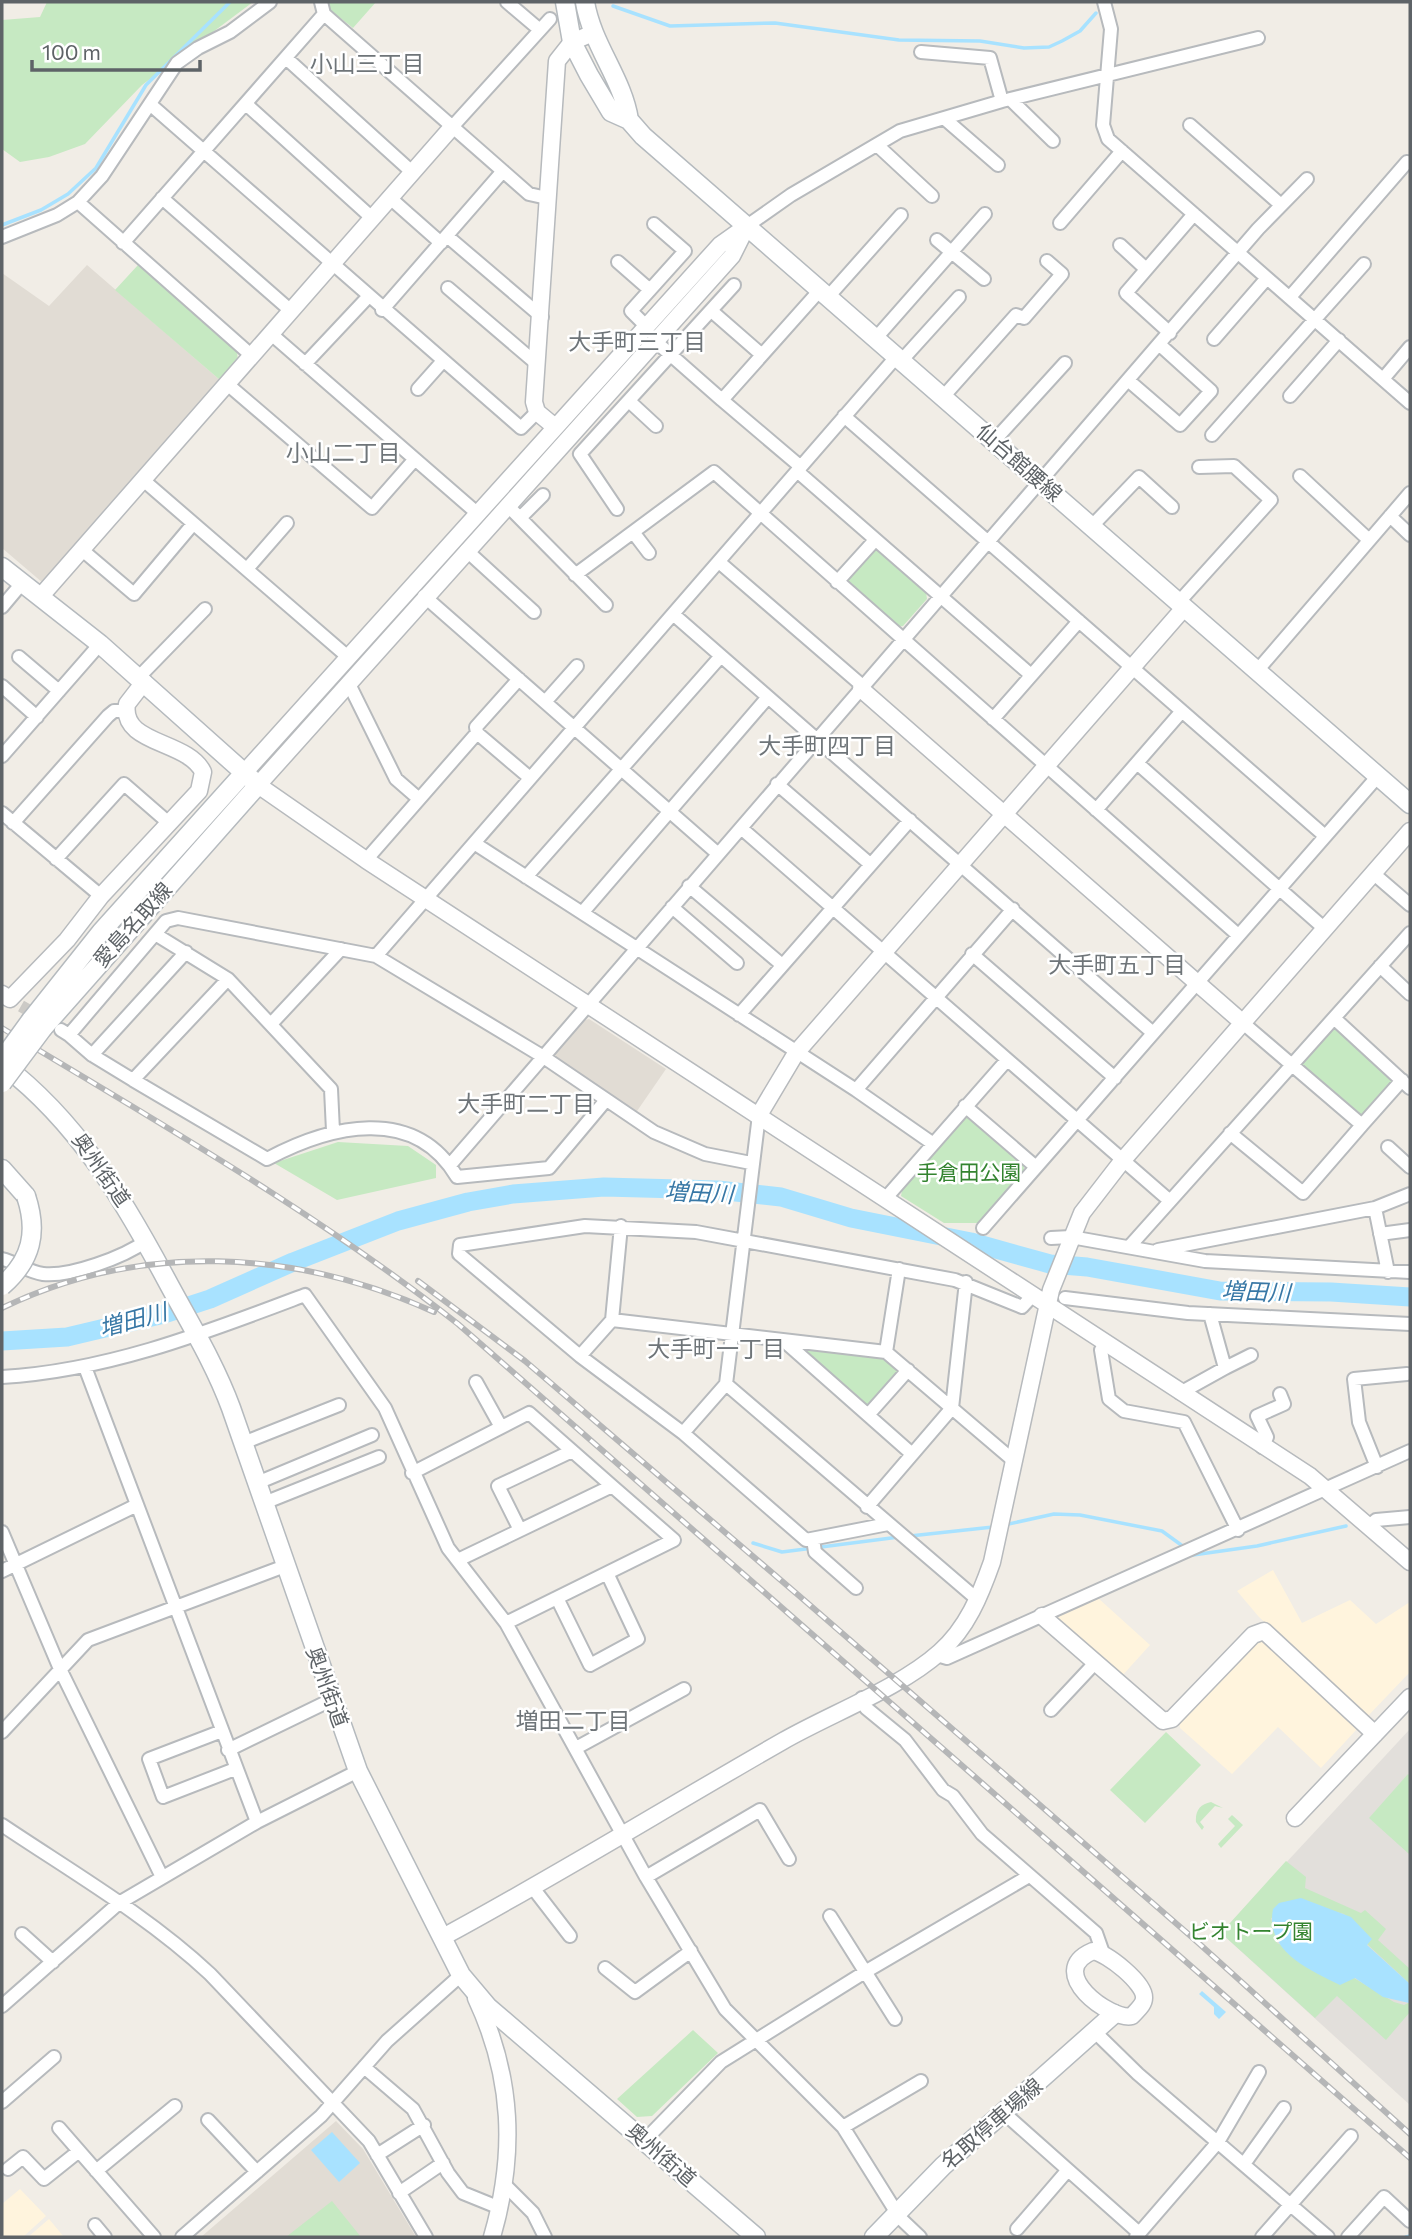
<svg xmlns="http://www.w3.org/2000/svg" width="1412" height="2239" font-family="Commissioner,'Noto Sans JP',sans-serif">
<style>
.commercial{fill:#fff4dd}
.industrial{fill:#e2dfdb}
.education{fill:#e1dcd4}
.green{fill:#c6e9c2}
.water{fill:#a8e2ff}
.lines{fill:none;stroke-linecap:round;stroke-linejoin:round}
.stream{stroke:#a8e2ff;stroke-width:3.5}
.river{stroke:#a8e2ff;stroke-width:19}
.minor-tunnel{stroke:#cccac6;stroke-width:12;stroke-dasharray:12 6;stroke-linecap:butt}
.minor-casing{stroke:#b7babd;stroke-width:16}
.tertiary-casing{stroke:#b7babd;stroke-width:19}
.secondary-casing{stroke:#b5babe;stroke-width:21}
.minor{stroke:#fff;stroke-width:12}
.tertiary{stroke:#fff;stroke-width:16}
.secondary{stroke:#fff;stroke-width:18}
.rail-casing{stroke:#b5b6b7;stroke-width:6}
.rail{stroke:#fff;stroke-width:3.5;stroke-dasharray:10;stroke-linecap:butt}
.secondary-bridge-casing{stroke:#b5babe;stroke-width:21;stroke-linecap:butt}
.secondary-bridge{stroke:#fff;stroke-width:18}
.labels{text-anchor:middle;stroke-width:5;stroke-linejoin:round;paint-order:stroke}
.street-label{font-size:21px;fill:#5e6367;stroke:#fff}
.park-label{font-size:21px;fill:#348430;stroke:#fff}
.neighbourhood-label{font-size:23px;fill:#6f7579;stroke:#fff}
.water-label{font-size:23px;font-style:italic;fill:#3878a6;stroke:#fff}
</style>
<rect width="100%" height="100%" fill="#f1ede6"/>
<!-- commercial -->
<path class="commercial" d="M 1273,1570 L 1302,1623 L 1350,1600 L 1376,1624 L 1410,1602 L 1410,1672 L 1367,1717 L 1259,1617 L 1237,1591 Z
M 1098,1598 L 1150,1645 L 1121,1677 L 1050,1618 Z
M 1265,1641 L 1357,1729 L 1321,1768 L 1278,1727 L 1232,1774 L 1180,1728 L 1179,1721 L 1256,1642 Z
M 20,2189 L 46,2216 L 23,2237 L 2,2237 L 2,2204 Z
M 49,2219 L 64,2237 L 28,2237 Z"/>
<!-- industrial -->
<path class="industrial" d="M 1410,1729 L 1410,2105 L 1221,1933 Z"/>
<!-- education -->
<path class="education" d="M 87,265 L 220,380 L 43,583 L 2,548 L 2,273 L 49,306 Z
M 589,1019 L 666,1069 L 635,1114 L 553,1058 L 553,1054 L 582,1021 Z
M 336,2121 L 363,2149 L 416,2237 L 201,2237 Z"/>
<!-- green -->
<path class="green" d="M 47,2 L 253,2 L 142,85 L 85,144 L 49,157 L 20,162 L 2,149 L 2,20 L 40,17 Z
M 327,2 L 376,2 L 353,28 L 329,9 Z
M 138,265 L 237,352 L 238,361 L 220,380 L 115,290 Z
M 877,548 L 926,592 L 927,599 L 903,626 L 895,627 L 845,583 L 845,578 L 871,549 Z
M 1338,1028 L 1393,1078 L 1393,1084 L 1361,1117 L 1302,1067 L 1302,1060 L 1330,1029 Z
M 970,1116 L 1024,1165 L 1024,1174 L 980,1223 L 944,1223 L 901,1196 L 902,1190 L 959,1119 Z
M 338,1142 L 408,1146 L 436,1165 L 436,1178 L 337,1200 L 274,1163 Z
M 806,1348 L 884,1356 L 899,1369 L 899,1375 L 871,1405 L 864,1407 L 804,1354 Z
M 1166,1732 L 1201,1765 L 1145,1823 L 1110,1790 Z
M 1408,1774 L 1410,1776 L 1409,1854 L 1369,1818 Z
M 1211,1802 L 1223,1808 L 1215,1806 L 1200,1822 L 1204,1827 L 1202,1830 L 1196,1822 C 1195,1811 1200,1804 1211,1802 Z
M 1232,1815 L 1243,1825 L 1221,1848 L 1218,1844 L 1235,1826 L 1228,1819 Z
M 1286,1861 L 1306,1877 L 1305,1888 L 1361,1913 L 1365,1910 L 1386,1929 L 1378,1940 L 1410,1969 L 1410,1984 L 1367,1944 L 1344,1914 L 1332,1911 L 1271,1918 L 1277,1943 L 1354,1978 L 1394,2002 L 1404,2005 L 1410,2002 L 1410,2012 L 1386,2040 L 1337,1996 L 1315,2018 L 1221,1933 Z
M 693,2030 L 718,2053 L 652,2116 L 637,2117 L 617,2099 Z
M 332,2201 L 361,2237 L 286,2237 Z"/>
<!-- water -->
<path class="water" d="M 1301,1898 L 1351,1917 L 1372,1939 L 1367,1945 L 1410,1984 L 1409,2003 L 1383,1997 L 1355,1978 L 1340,1985 C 1308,1969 1265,1951 1273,1909 L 1279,1903 Z
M 1202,1991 L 1226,2012 L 1219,2019 L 1214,2014 L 1214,2007 L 1199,1994 Z
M 332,2132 L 360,2163 L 339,2182 L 311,2150 Z"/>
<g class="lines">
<!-- stream -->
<path class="stream" d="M 613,6 L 670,26 L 775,23 L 899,40 L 980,41 L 1024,48 L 1049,47 L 1062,41 L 1080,31 L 1096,13
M 2,225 L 41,210 L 68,194 L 96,168 L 146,85 L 230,2
M 1004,1525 L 1054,1514 L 1080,1515 L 1162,1531 L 1184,1547
M 910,1536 L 993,1527
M 753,1543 L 782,1552 L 899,1537
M 1193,1555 L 1257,1546 L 1346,1526
M 1406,2237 L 1410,2236"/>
<!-- river -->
<path class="river" d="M 2,1341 L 67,1337 L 164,1314 L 210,1299 L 293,1262 L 398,1221 L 468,1202 L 513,1194 L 604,1187 L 718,1190 L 781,1197 L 851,1218 L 971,1242 L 1050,1264 L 1087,1267 L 1220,1291 L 1331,1292 L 1410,1297"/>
<!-- minor-tunnel -->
<path class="minor-tunnel" d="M 21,1006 L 42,1018"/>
<!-- minor casing -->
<g class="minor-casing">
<path id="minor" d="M 321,2 L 324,14 L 529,194 L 547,198
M 507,2 L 540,30
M 1104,2 L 1111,29 L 1103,125 L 1108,139 L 1410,403
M 921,52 L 990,58 L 1002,101
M 286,58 L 412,172
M 1010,99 L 1053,141
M 246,104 L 371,217
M 151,105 L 521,428 L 537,412
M 945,119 L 998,165
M 1190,125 L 1281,205
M 453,126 L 550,19
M 877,145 L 932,196
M 389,197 L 441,243
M 162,198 L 290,310
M 78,202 L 251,355
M 1060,223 L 1122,151
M 747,226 L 791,195 L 900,131 L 1002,101 L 1258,38
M 447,236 L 542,317
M 2,237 L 57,215 L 78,202 L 102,176 L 177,63 L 198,48 L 230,32 L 270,2
M 937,240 L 984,279
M 123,243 L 324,14
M 1120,245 L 1146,269
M 618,262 L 650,290
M 448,288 L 537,364
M 828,297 L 901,215
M 1290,297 L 1407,162
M 382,310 L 503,171
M 715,314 L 762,355
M 646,326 L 631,311 L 685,251 L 654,224
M 270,333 L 477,513
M 1170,333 L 1126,293 L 1194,214
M 876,338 L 985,214
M 1214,339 L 1267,278
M 655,341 L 722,400
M 902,360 L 959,297
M 305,364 L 368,297
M 1383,379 L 1410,347
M 1129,381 L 1180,425 L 1211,391 L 1160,345
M 226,383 L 372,508 L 415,459
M 418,389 L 442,362
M 1290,396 L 1339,340
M 943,397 L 1016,315 L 1024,318 L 1062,274 L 1047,261
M 629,401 L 656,426
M 844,416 L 1325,836
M 1212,435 L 1364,264
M 994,441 L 1065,363
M 801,467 L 722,400 L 820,290
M 797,471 L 1031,675
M 1300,476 L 1369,540
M 142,479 L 348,657
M 507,505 L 606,605
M 617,509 L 580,454 L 734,285
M 1390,516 L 1410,535
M 520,518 L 543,495
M 1091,527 L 1139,477 L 1172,507
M 633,532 L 649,553
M 81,549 L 134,594 L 193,524
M 466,550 L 534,612
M 719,562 L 858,682 L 861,689
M 247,569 L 287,523
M 575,575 L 714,472 L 1238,935
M 837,582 L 875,540
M 424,596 L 717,853
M 1178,603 L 1271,500 L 1234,466 L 1199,467
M 2,607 L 23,582
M 673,614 L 1153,1033
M 19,657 L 59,691
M 1256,672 L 1410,493
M 139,677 L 205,609
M 348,682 L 396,779 L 419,799
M 2,686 L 37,717
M 545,702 L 577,666
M 993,719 L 1079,621
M 477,733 L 476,727 L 519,679
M 2,756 L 100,644
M 1137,763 L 1325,929
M 777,784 L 870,864
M 1096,810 L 1182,711
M 2,813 L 101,896
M 13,823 L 108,716 L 114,711 L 125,711
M 741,828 L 1170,1201
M 474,843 L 856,1090 L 932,1143
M 56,859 L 124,784 L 170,824
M 366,860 L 477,733 L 530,778
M 1374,874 L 1410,905
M 526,877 L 721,656
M 689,886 L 781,964
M 672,907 L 737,963
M 582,913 L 768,697
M 155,934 L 228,979 L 331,1089 L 333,1131
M 972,954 L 1115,1078
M 376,956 L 897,356
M 1380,966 L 1410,994
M 228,979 L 133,1080 L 267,1159 C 329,1126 414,1104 457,1177 L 549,1168 L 606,1100
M 739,1015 L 910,820
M 1334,1018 L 1410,1088
M 1243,1023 L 1362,1125 L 1402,1080
M 271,1024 L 341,949
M 61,1030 L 69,1035 L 166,921 L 178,918 L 376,956 L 542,1056 L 654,1132 L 705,1154 L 751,1163
M 69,1035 L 92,1055 L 133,1080
M 92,1055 L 186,952
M 856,1090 L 1013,909
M 965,1106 L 1036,1167
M 759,1115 L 726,1384 L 978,1600
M 1230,1133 L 1303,1193 L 1362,1125
M 1388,1147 L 1410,1167
M 450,1165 L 1258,229 L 1307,179
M 885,1199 L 1007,1060
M 1375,1208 L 1388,1272
M 983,1228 L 1378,776
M 1380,1234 L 1410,1230
M 1051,1238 L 1071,1237 L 1205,1261 L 1410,1272
M 1129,1247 L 1410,933
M 1158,1250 L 1375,1208 L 1410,1194
M 2,1259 C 16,1262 28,1272 43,1274 C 70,1277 124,1257 146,1241
M 1065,1298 L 1188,1313 L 1410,1324
M 612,1320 L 886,1352 L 1014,1461
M 783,1340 L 912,1454
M 1105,1344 L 1101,1350 L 1109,1399 L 1124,1411 L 1184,1422 L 1238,1530
M 886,1352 L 899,1269
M 580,1356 L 612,1320 L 621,1226
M 85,1367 L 257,1822
M 1225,1368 L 1251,1355
M 2,1377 C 108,1371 207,1332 305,1295 L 385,1408 L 448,1548 L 506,1623 L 646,1877 L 725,2009 L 843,2127 L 900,2218 L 920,2237
M 476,1382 L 501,1427
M 1180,1393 L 1225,1368 L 1210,1314
M 868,1415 L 908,1370
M 683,1433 L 726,1384
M 243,1443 L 339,1405
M 1262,1447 L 1267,1437 L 1257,1416 L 1284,1404 L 1280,1394
M 1377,1467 L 1359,1422 L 1354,1379 L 1407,1374
M 412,1473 L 529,1413 L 612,1486
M 257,1483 L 372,1435
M 264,1503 L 379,1457
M 867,1507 L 952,1408 L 966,1282
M 888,1524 L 806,1540 L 683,1433 L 580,1356 L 459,1254 L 460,1245 L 585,1226 L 696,1232 L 955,1280 L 1022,1307 L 1033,1295
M 1369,1526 L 1376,1520 L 1410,1517
M 520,1530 L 498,1486 L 572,1451
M 2,1532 L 60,1669 L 162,1877
M 813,1539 L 815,1552 L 856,1588
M 458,1560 L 612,1486 L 674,1540 L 506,1623
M 2,1571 L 137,1505
M 557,1598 L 590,1665 L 638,1639 L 607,1573
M 937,1655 L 947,1658 L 1410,1451
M 862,1698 L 866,1708 L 905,1740 L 943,1790 L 953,1796 L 982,1834 L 1096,1933 L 1103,1953
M 1051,1710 L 1094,1664
M 222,1731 L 149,1759 L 163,1797 L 235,1769
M 2,1732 L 88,1640 L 285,1566
M 576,1748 L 684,1689
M 228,1750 L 331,1700
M 2,1825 C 72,1872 148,1916 210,1974 L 369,2141 L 426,2237
M 646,1877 L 760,1810 L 789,1859
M 533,1888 L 570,1936
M 830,1916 L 895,2019
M 22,1934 L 53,1962
M 605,1968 L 635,1992 L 691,1951
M 2,2006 L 119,1903 L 257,1822 L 358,1771
M 1095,2032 L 1138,2074 L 1328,2237
M 364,2067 L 413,2109 L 448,2173 L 463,2193 L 500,2208
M 2,2102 L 54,2057
M 1004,2113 L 1139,2233
M 208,2120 L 257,2172
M 843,2127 L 921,2081
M 59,2128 L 154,2237
M 644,2141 L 721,2062 L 865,1972 L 1029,1876
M 377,2155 L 424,2125
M 1244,2164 L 1284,2108
M 8,2169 L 23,2157 L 44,2179 L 79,2151
M 96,2171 L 175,2106
M 504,2184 L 533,2213 L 545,2237
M 399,2193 L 443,2163
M 95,2225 L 105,2237
M 1017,2229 L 1067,2171
M 182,2237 L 321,2116 L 387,2041 L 461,1975
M 1136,2237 L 1218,2142 L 1259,2072
M 1262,2237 L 1351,2136
M 1348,2237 L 1384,2197 L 1410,2221"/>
</g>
<!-- tertiary casing -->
<g class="tertiary-casing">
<path id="tertiary" d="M 747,226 L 732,256 L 258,785 L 366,860 L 1310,1476 L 1410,1562
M 555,427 L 537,412 L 534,402 L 557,61 L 572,42 L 593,33
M 41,596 L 453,126
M 861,689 L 1243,1023
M 244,773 L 720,245 L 744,228
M 2,994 L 10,999 L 67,940 L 101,896 L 199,791 L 203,772 C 188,740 120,745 127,704 L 144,682
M 759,1115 L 796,1053 L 1184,608
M 1042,1616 L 1163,1721 L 1172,1719 L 1253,1635 L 1264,1631 L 1375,1734
M 1295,1818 L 1410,1697
M 443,1937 C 558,1875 669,1806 783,1741 C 830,1714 900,1688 940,1652 C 967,1628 980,1596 992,1562 L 1051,1290 L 1082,1213 L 1123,1160 L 1410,831
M 1093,1951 C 1107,1953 1145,1983 1144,1998 C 1144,2005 1137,2010 1132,2016 C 1111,2021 1043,1972 1093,1951 Z
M 476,1998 C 513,2077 516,2154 492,2237"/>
</g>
<!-- secondary casing -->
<g class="secondary-casing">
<path id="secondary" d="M 565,2 L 572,42 L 589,75 L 611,112 L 629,120 L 643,136 L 1410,804
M 585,2 C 592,45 623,79 629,120
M 2,567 L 100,644 L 258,785 L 43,1028
M 31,1020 L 101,932 L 244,773
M 2,1064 C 77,1121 122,1197 166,1279 C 189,1322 214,1362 231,1408 L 358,1771 L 461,1975 L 488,2007 L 756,2237
M 2,1169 L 26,1196
M 874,2237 L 943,2166 L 1114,2014"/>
</g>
<!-- minor -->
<use href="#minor" class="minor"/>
<!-- tertiary -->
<use href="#tertiary" class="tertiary"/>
<!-- secondary -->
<use href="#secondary" class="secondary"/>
<!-- rail casing -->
<g class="rail-casing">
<path id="rail" d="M 2,1028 C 157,1122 316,1212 458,1324 L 1410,2158
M 418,1281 L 525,1361 L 804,1600 L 1194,1939 L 1410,2134
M 2,1308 C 141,1241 296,1249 434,1312"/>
</g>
<!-- rail -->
<use href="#rail" class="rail"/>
<!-- secondary-bridge casing -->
<g class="secondary-bridge-casing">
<path id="secondary-bridge" d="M 2,1060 L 31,1020
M 2,1083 L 43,1028
M 2,1286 C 32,1260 38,1232 26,1196"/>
</g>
<!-- secondary-bridge -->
<use href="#secondary-bridge" class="secondary-bridge"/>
</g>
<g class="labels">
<!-- street labels -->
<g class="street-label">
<text transform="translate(1019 463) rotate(41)" y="7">仙台館腰線</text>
<text transform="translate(133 925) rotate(-48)" y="7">愛島名取線</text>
<text transform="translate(101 1170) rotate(55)" y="7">奥州街道</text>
<text transform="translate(327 1687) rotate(70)" y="7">奥州街道</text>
<text transform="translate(992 2124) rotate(-41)" y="7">名取停車場線</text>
<text transform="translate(661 2155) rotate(41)" y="7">奥州街道</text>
</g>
<!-- park labels -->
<g class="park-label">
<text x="969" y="1180">手倉田公園</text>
<text x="1251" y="1939">ビオトープ園</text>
</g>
<!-- neighbourhood labels -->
<g class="neighbourhood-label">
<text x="367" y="72">小山三丁目</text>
<text x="637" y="350">大手町三丁目</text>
<text x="343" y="461">小山二丁目</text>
<text x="827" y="754">大手町四丁目</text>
<text x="1117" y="973">大手町五丁目</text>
<text x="526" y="1112">大手町二丁目</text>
<text x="716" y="1357">大手町一丁目</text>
<text x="573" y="1729">増田二丁目</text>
</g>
<!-- water labels -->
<g class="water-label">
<text transform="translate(699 1193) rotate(3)" y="8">増田川</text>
<text transform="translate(1256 1292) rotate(2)" y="8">増田川</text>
<text transform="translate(133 1320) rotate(-15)" y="8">増田川</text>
</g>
</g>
<!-- border -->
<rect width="1412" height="2239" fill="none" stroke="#5e6367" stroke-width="7"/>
<!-- scale -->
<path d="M32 60v10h168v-10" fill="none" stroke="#5e6367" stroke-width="3.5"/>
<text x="42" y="60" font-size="21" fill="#5e6367" stroke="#ffffff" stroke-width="5" paint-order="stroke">100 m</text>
</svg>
